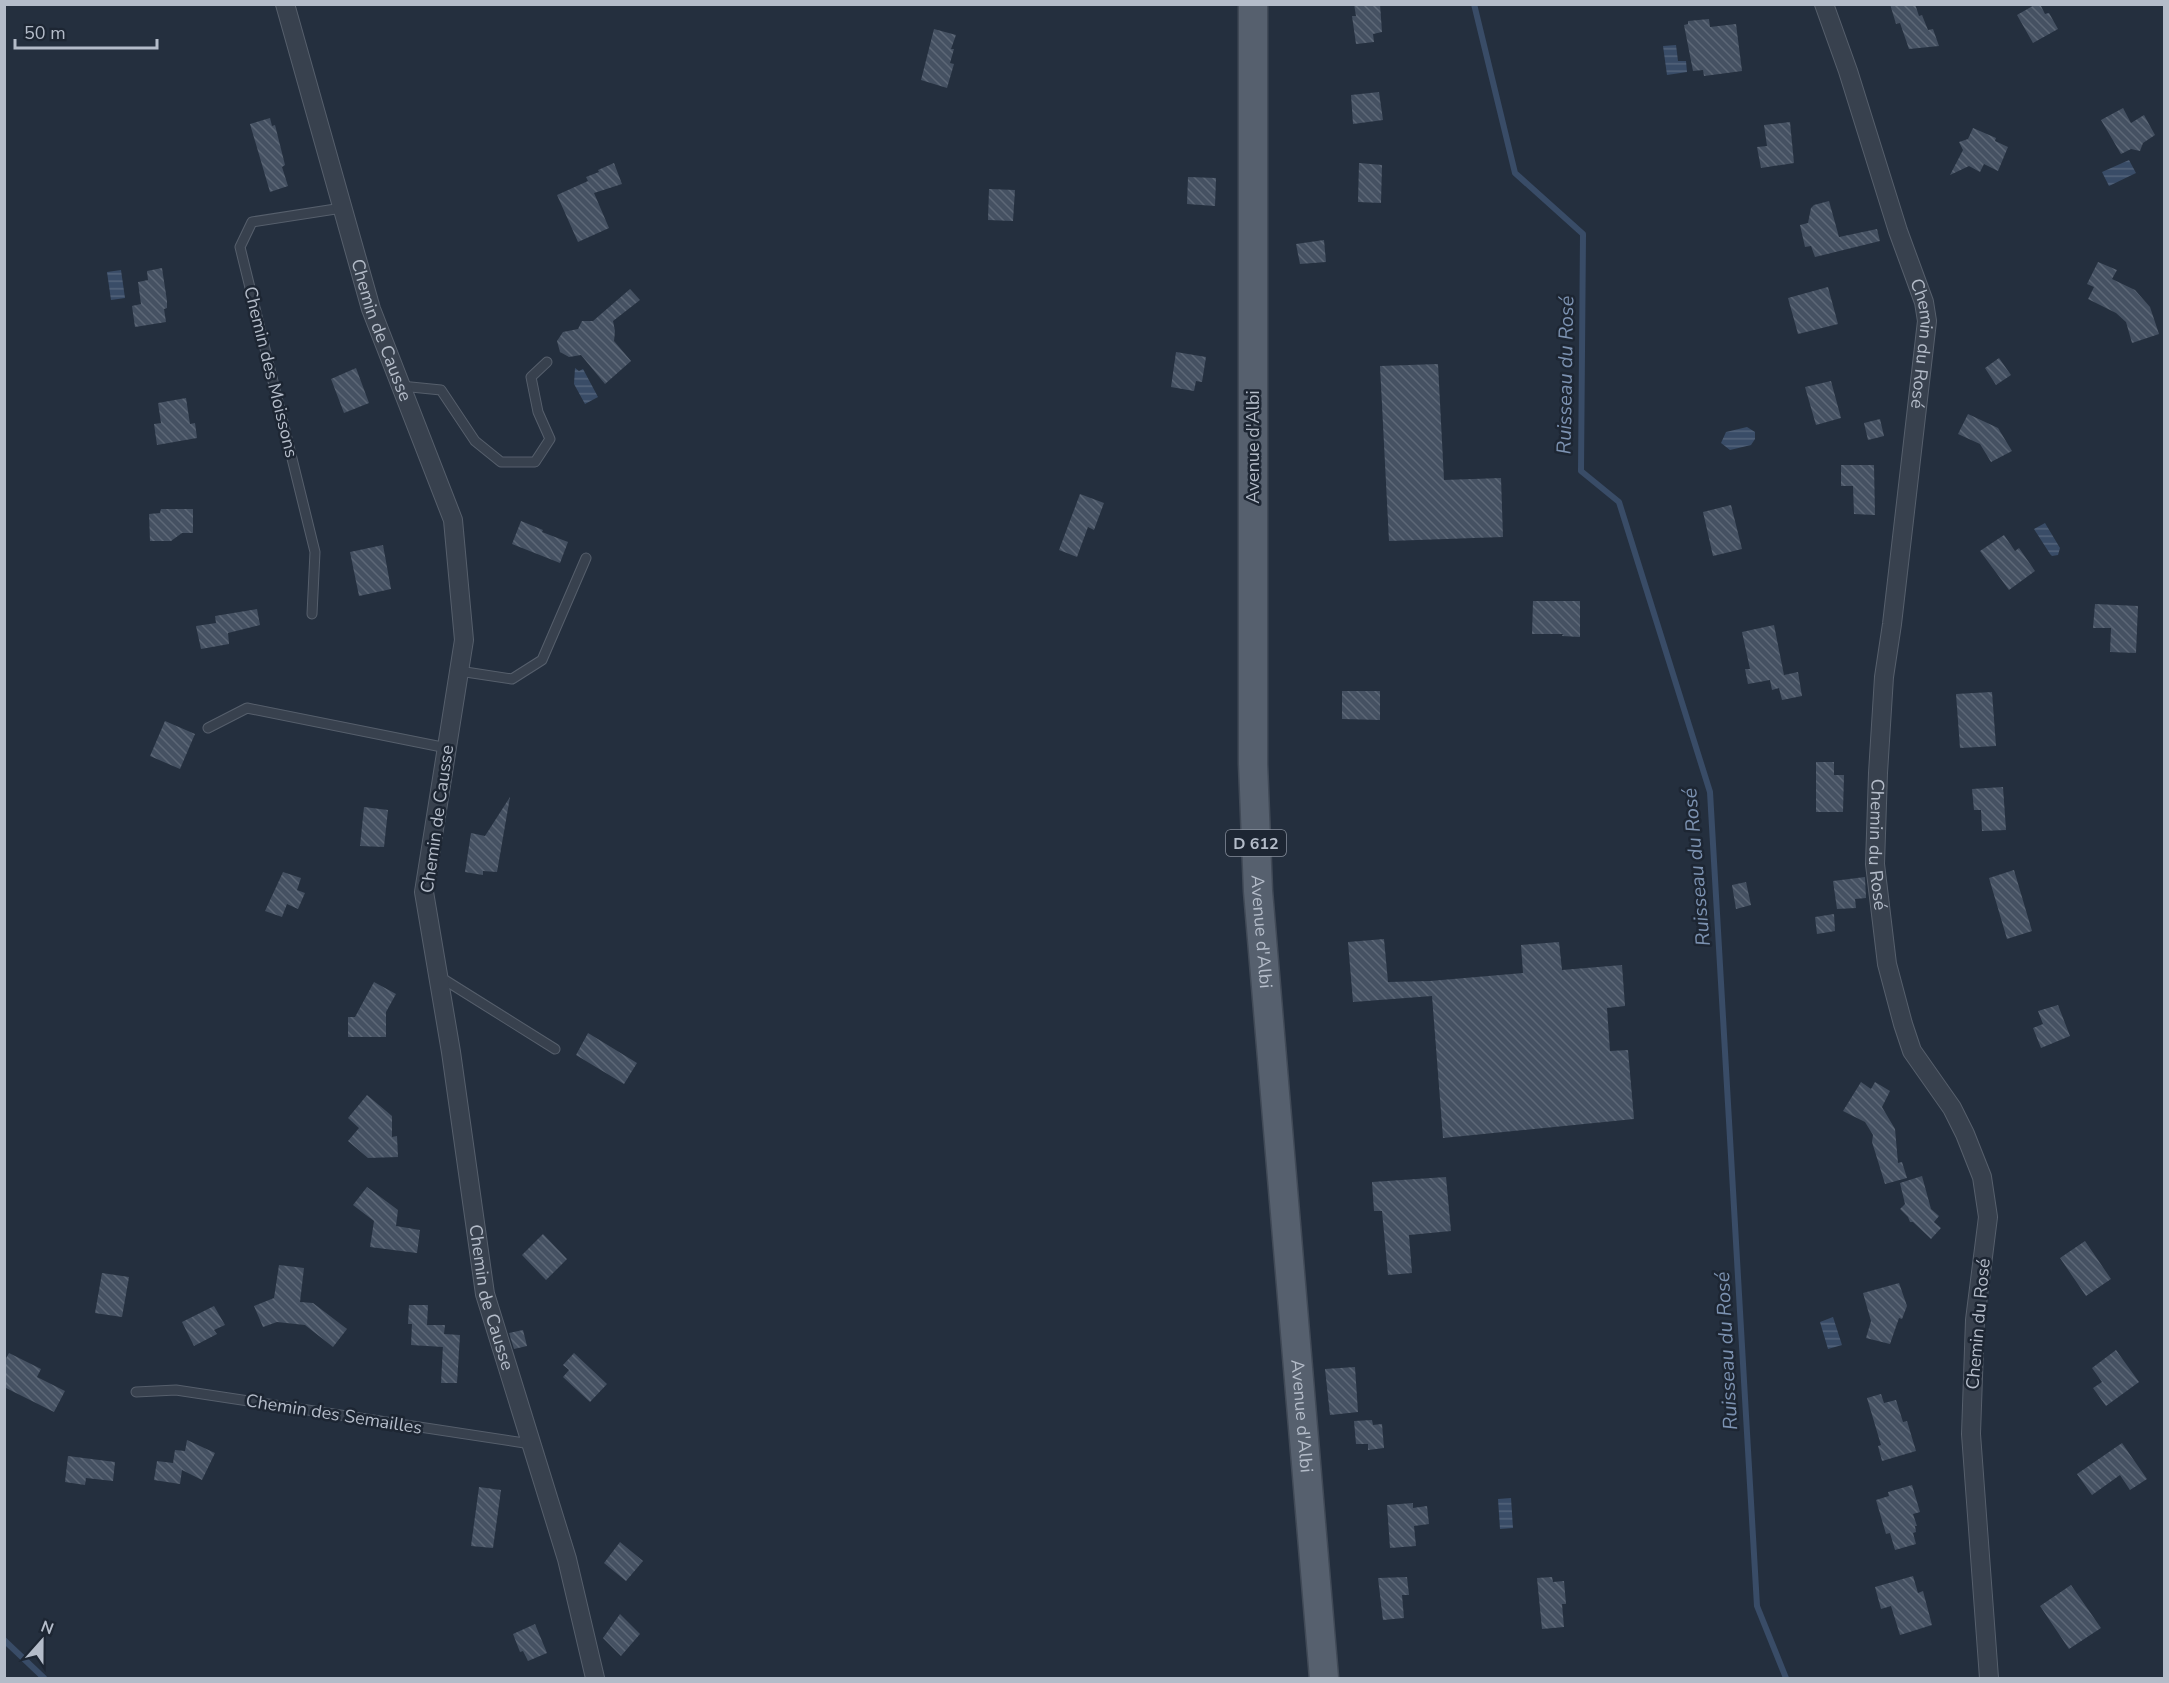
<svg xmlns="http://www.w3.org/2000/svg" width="2169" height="1683" font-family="'Nunito Sans',sans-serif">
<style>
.water{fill:url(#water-rules)}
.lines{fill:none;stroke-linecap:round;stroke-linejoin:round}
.stream{stroke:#394c67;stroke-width:6}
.building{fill:url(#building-back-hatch)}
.service-casing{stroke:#565f6c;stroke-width:11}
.minor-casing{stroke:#565f6c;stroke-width:20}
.primary-casing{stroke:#414a57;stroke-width:31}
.service{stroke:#38414e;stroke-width:9}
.minor{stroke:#38414e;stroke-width:18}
.primary{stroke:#56606e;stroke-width:28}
.labels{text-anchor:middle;stroke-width:5;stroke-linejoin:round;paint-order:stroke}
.shield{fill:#1d2633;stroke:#878f9c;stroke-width:1.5}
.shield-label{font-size:16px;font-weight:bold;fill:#b4bcc9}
.street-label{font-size:18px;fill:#b4bcc9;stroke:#1d2633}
.water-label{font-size:20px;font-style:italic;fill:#7c92b1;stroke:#1d2633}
</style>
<defs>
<pattern id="water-rules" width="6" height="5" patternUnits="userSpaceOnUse" patternTransform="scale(1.5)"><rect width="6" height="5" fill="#394c67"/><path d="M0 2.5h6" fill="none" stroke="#53647b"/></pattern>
<pattern id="building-back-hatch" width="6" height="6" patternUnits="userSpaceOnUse" patternTransform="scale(1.5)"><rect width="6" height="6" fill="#455162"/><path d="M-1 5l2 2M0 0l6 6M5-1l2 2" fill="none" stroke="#5d6877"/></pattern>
</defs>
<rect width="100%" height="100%" fill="#242f3e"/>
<!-- water -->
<path class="water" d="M 1676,45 L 1678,61 L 1686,61 L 1687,72 L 1667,75 L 1663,46 Z
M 2129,160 L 2136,173 L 2109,186 L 2102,172 Z
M 121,270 L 125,298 L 111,300 L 107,272 Z
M 575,368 L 579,371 L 583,369 L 598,397 L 585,404 L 574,384 Z
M 1747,427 L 1755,432 L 1755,439 L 1751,445 L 1730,450 L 1721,443 L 1726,432 Z
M 2045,523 L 2060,548 L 2058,555 L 2052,556 L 2050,554 L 2034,529 Z
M 1833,1317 L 1842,1345 L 1828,1349 L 1820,1322 Z
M 1511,1498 L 1513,1528 L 1500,1529 L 1498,1499 Z"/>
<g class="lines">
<!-- stream -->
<path class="stream" d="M 1474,4 L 1515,173 L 1583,234 L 1581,471 L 1619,502 L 1710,792 L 1757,1606 L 1786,1678
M 4,1640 L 44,1678"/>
</g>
<!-- building -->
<path class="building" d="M 1354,4 L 1380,4 L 1382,32 L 1373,34 L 1374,42 L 1356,44 L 1352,16 L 1356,16 Z
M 1890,4 L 1915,4 L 1919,16 L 1922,15 L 1928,30 L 1933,29 L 1939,46 L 1909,49 L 1900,23 L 1896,24 Z
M 2036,4 L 2040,4 L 2045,14 L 2049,13 L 2058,29 L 2033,43 L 2017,15 Z
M 1709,19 L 1710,27 L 1736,24 L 1742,71 L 1704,76 L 1703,70 L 1693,71 L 1684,25 L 1688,24 L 1688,21 Z
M 934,29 L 956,35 L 951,49 L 954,49 L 950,63 L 954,64 L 947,88 L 921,80 Z
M 1379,92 L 1383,120 L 1353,124 L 1351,95 Z
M 2123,108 L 2131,123 L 2144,115 L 2155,135 L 2143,143 L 2140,151 L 2131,149 L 2121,154 L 2101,120 Z
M 270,118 L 272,126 L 275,125 L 285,165 L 282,167 L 288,186 L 270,192 L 250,124 Z
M 1790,122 L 1794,163 L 1761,168 L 1757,147 L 1767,146 L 1764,125 Z
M 1973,128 L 1996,138 L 1995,141 L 2008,147 L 1998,171 L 1984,164 L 1980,172 L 1969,166 L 1950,175 L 1963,150 L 1959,142 L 1968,139 Z
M 614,163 L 622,184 L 594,193 L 609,228 L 578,242 L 557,195 L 588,181 L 586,177 L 599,172 L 598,170 Z
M 1359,163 L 1382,165 L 1381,203 L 1358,202 Z
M 1188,177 L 1216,178 L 1215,206 L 1187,204 Z
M 989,189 L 1015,190 L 1013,221 L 988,220 Z
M 1829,201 L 1839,237 L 1877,229 L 1880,241 L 1815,257 L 1811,246 L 1805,247 L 1800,225 L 1808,223 L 1811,208 L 1814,205 Z
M 1324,240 L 1326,262 L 1300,264 L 1296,244 Z
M 2098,262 L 2117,270 L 2112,279 L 2135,290 L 2150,307 L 2159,334 L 2132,343 L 2126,322 L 2116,313 L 2088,299 L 2094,287 L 2087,284 Z
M 162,268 L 167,301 L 167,308 L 164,309 L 166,322 L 135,327 L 132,306 L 141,304 L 138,282 L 148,280 L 147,271 Z
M 1828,287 L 1838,324 L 1798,334 L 1788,298 Z
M 630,289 L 640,300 L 613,321 L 615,331 L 614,341 L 631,361 L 605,384 L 581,355 L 569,357 L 560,352 L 557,341 L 563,332 L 578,329 L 582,321 L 593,321 Z
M 1176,352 L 1206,357 L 1202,382 L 1196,381 L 1194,391 L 1171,387 Z
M 1999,358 L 2011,375 L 1996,385 L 1985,368 Z
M 1438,364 L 1444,480 L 1501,478 L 1503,537 L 1389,541 L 1380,366 Z
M 356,368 L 369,403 L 344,413 L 331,379 Z
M 1831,381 L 1841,418 L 1816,425 L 1805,387 Z
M 186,398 L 190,424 L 195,423 L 197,438 L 157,445 L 154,424 L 161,423 L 158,403 Z
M 1968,414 L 1998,428 L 2012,451 L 1991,462 L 1980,444 L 1958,434 Z
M 1880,419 L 1884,436 L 1868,440 L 1864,423 Z
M 1841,465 L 1874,465 L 1875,515 L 1854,514 L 1853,486 L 1841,486 Z
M 1080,494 L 1104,503 L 1094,530 L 1088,527 L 1077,557 L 1059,550 Z
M 1731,505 L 1742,549 L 1713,556 L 1703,512 Z
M 161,509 L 193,509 L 193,533 L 182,533 L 171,541 L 150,541 L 149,514 L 160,513 Z
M 521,521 L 543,530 L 542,532 L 568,542 L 560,563 L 512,544 Z
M 2004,535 L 2015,551 L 2019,548 L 2035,571 L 2009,590 L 1980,551 Z
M 383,545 L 391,589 L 359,596 L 350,552 Z
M 1533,601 L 1580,601 L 1580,637 L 1562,636 L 1563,634 L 1532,634 Z
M 2095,604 L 2138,606 L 2136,653 L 2110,652 L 2111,628 L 2093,628 Z
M 257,609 L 260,625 L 228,633 L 229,644 L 201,649 L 196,626 L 216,623 L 215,616 Z
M 1774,625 L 1784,675 L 1798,672 L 1802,696 L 1782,700 L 1779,688 L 1772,690 L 1770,680 L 1748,684 L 1745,669 L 1750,669 L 1742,632 Z
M 1342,691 L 1380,691 L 1380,720 L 1342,719 Z
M 1992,692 L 1996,746 L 1960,748 L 1956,694 Z
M 165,721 L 195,734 L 180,769 L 150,756 Z
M 1816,762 L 1834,762 L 1834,775 L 1844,775 L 1843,812 L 1816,812 Z
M 2003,787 L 2006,830 L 1982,831 L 1981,810 L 1974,810 L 1972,789 Z
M 510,797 L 497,872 L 483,871 L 483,875 L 465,872 L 471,833 L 485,836 Z
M 364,807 L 388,810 L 384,847 L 360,846 Z
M 2014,870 L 2032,931 L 2007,939 L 1989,878 Z
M 283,872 L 301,878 L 297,890 L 305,893 L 298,909 L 287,904 L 282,917 L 265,911 Z
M 1865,877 L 1866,898 L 1855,899 L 1856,908 L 1837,909 L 1833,881 Z
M 1746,882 L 1751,905 L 1736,909 L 1732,885 Z
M 1834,914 L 1835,931 L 1817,934 L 1815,917 Z
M 1384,939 L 1388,982 L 1430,981 L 1523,973 L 1521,945 L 1559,942 L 1562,970 L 1622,965 L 1625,1006 L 1607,1008 L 1610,1051 L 1628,1050 L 1634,1119 L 1443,1138 L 1432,996 L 1353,1002 L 1348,942 Z
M 374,982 L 396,994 L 386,1012 L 386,1037 L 348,1037 L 348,1017 L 355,1017 Z
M 2058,1005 L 2070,1036 L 2041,1048 L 2033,1028 L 2043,1024 L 2038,1011 Z
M 588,1033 L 637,1063 L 624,1084 L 576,1055 Z
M 1861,1082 L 1871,1089 L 1875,1082 L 1890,1091 L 1882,1107 L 1895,1129 L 1898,1163 L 1902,1162 L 1907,1178 L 1885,1184 L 1872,1142 L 1873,1135 L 1865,1122 L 1843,1111 Z
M 367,1095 L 392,1116 L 392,1137 L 397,1136 L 398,1157 L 368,1158 L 348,1141 L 359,1128 L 348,1118 Z
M 1922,1176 L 1931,1209 L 1939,1216 L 1934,1222 L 1941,1228 L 1931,1239 L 1913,1222 L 1910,1222 L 1908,1217 L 1900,1209 L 1905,1204 L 1900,1183 Z
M 1446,1177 L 1451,1231 L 1409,1235 L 1412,1273 L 1388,1275 L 1382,1211 L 1374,1211 L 1372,1182 Z
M 367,1187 L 398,1210 L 396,1226 L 420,1230 L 417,1253 L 370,1247 L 374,1221 L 353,1205 Z
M 543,1234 L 567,1259 L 546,1280 L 522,1255 Z
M 2085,1241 L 2111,1279 L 2086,1296 L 2060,1258 Z
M 279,1265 L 304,1268 L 300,1302 L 313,1303 L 347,1329 L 333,1347 L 305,1325 L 277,1322 L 263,1327 L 254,1306 L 274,1298 Z
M 102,1273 L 129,1277 L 122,1317 L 95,1313 Z
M 1899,1283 L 1907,1306 L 1902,1319 L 1899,1318 L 1890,1344 L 1866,1338 L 1871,1321 L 1863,1293 Z
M 409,1305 L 428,1305 L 427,1325 L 445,1325 L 444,1334 L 460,1335 L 457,1383 L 441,1383 L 443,1345 L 443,1347 L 411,1345 L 412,1324 L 408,1324 Z
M 214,1306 L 225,1325 L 214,1330 L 217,1334 L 194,1346 L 182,1322 Z
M 523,1330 L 527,1346 L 514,1349 L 509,1333 Z
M 2116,1350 L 2139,1382 L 2106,1406 L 2093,1388 L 2102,1382 L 2092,1368 Z
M 9,1353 L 41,1369 L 37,1377 L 65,1391 L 54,1412 L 4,1387 L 4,1362 Z
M 574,1353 L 607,1384 L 590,1402 L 563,1377 L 569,1370 L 563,1365 Z
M 1355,1367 L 1358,1412 L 1330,1415 L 1325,1369 Z
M 1881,1394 L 1884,1403 L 1896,1400 L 1903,1422 L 1907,1421 L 1916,1451 L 1882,1461 L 1878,1446 L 1881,1445 L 1867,1398 Z
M 1372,1420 L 1373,1425 L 1382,1424 L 1384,1448 L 1368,1450 L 1368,1444 L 1356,1444 L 1354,1421 Z
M 187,1440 L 215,1453 L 202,1480 L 182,1470 L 180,1484 L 154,1480 L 157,1461 L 173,1463 L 175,1450 L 185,1451 Z
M 2122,1443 L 2147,1479 L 2130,1490 L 2120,1475 L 2092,1495 L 2077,1474 Z
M 68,1456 L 115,1462 L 113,1481 L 86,1478 L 85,1485 L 65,1482 Z
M 1912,1485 L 1920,1512 L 1913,1514 L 1917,1526 L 1915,1526 L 1916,1532 L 1913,1533 L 1916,1544 L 1895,1550 L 1890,1533 L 1886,1534 L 1876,1500 L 1889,1496 L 1888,1492 Z
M 479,1487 L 501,1490 L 493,1548 L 471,1546 Z
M 1413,1503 L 1413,1508 L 1427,1506 L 1429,1524 L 1414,1526 L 1416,1546 L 1390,1548 L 1387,1505 Z
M 620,1542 L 643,1561 L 626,1581 L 604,1563 Z
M 1913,1576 L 1918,1593 L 1923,1591 L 1932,1625 L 1900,1635 L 1891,1606 L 1881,1609 L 1875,1587 Z
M 1407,1577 L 1409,1595 L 1402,1595 L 1404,1618 L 1383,1620 L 1378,1578 Z
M 1552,1577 L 1553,1582 L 1564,1581 L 1566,1604 L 1562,1604 L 1564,1627 L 1542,1629 L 1537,1578 Z
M 2071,1585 L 2101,1628 L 2069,1649 L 2040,1606 Z
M 620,1614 L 640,1634 L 621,1656 L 603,1638 Z
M 535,1624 L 547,1653 L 528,1661 L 523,1651 L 520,1652 L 513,1634 Z"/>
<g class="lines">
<!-- service casing -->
<g class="service-casing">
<path id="service" d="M 401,386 L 441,390 L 475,441 L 501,462 L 535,462 L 550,439 L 538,412 L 531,377 L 547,362
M 312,614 L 315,552 L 240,247 L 252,222 L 342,208
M 459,671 L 512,679 L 542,660 L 586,558
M 208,728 L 247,708 L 447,748
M 440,977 L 555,1049
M 136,1392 L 176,1390 L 531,1444"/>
</g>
<!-- minor casing -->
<g class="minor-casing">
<g id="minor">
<path id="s1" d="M 285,4 L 371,309 L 453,520 L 464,640 L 424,892 L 451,1052 L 485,1294 L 567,1559 L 595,1678"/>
<path id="s2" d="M 1824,4 L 1848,71 L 1898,231 L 1924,302 L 1927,321 L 1892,624 L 1884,677 L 1878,773 L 1875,864 L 1887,964 L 1903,1024 L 1912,1051 L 1952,1108 L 1965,1134 L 1982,1177 L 1988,1217 L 1975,1320 L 1971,1434 L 1989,1678"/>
</g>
</g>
<!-- primary casing -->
<g class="primary-casing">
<g id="primary">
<path id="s3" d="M 1253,4 L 1253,764 L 1258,891 L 1324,1678"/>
</g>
</g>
<!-- service -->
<use href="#service" class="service"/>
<!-- minor -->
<use href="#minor" class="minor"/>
<!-- primary -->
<use href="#primary" class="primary"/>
</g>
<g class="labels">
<!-- shield labels -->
<rect class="shield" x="1226" y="830" width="60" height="26" rx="4.5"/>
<g class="shield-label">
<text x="1256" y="849">D 612</text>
</g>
<!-- street labels -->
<g class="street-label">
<text dy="6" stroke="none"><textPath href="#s1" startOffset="340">Chemin de Causse</textPath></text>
<text dy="6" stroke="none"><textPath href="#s2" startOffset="356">Chemin du Rosé</textPath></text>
<text transform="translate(271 372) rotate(76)" y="6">Chemin des Moissons</text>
<text transform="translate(1253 447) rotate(-90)" y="6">Avenue d'Albi</text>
<text transform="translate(437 819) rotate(-82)" y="6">Chemin de Causse</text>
<text dy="6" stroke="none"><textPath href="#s2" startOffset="860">Chemin du Rosé</textPath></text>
<text dy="6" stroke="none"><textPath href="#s3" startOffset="928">Avenue d'Albi</textPath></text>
<text dy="6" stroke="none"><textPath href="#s1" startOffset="1330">Chemin de Causse</textPath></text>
<text transform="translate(1978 1324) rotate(-85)" y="6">Chemin du Rosé</text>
<text transform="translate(334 1414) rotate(9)" y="6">Chemin des Semailles</text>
<text dy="6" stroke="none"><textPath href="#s3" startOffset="1414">Avenue d'Albi</textPath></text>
</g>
<!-- water labels -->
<g class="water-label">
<text transform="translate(1565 375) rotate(-89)" y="7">Ruisseau du Rosé</text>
<text transform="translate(1696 867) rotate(-95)" y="7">Ruisseau du Rosé</text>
<text transform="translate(1726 1351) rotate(-93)" y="7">Ruisseau du Rosé</text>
</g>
</g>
<!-- border -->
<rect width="2169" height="1683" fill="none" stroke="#b4bcc9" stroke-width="12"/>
<!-- north arrow -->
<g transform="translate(42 1641) rotate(21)" stroke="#1d2633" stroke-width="4.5" paint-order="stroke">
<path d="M0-4.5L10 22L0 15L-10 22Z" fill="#b4bcc9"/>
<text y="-9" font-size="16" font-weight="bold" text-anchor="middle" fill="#b4bcc9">N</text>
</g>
<!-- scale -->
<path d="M15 39v9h142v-9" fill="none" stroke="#b4bcc9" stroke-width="3"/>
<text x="24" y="39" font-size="18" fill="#b4bcc9" stroke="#1d2633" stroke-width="4.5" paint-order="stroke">50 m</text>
</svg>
